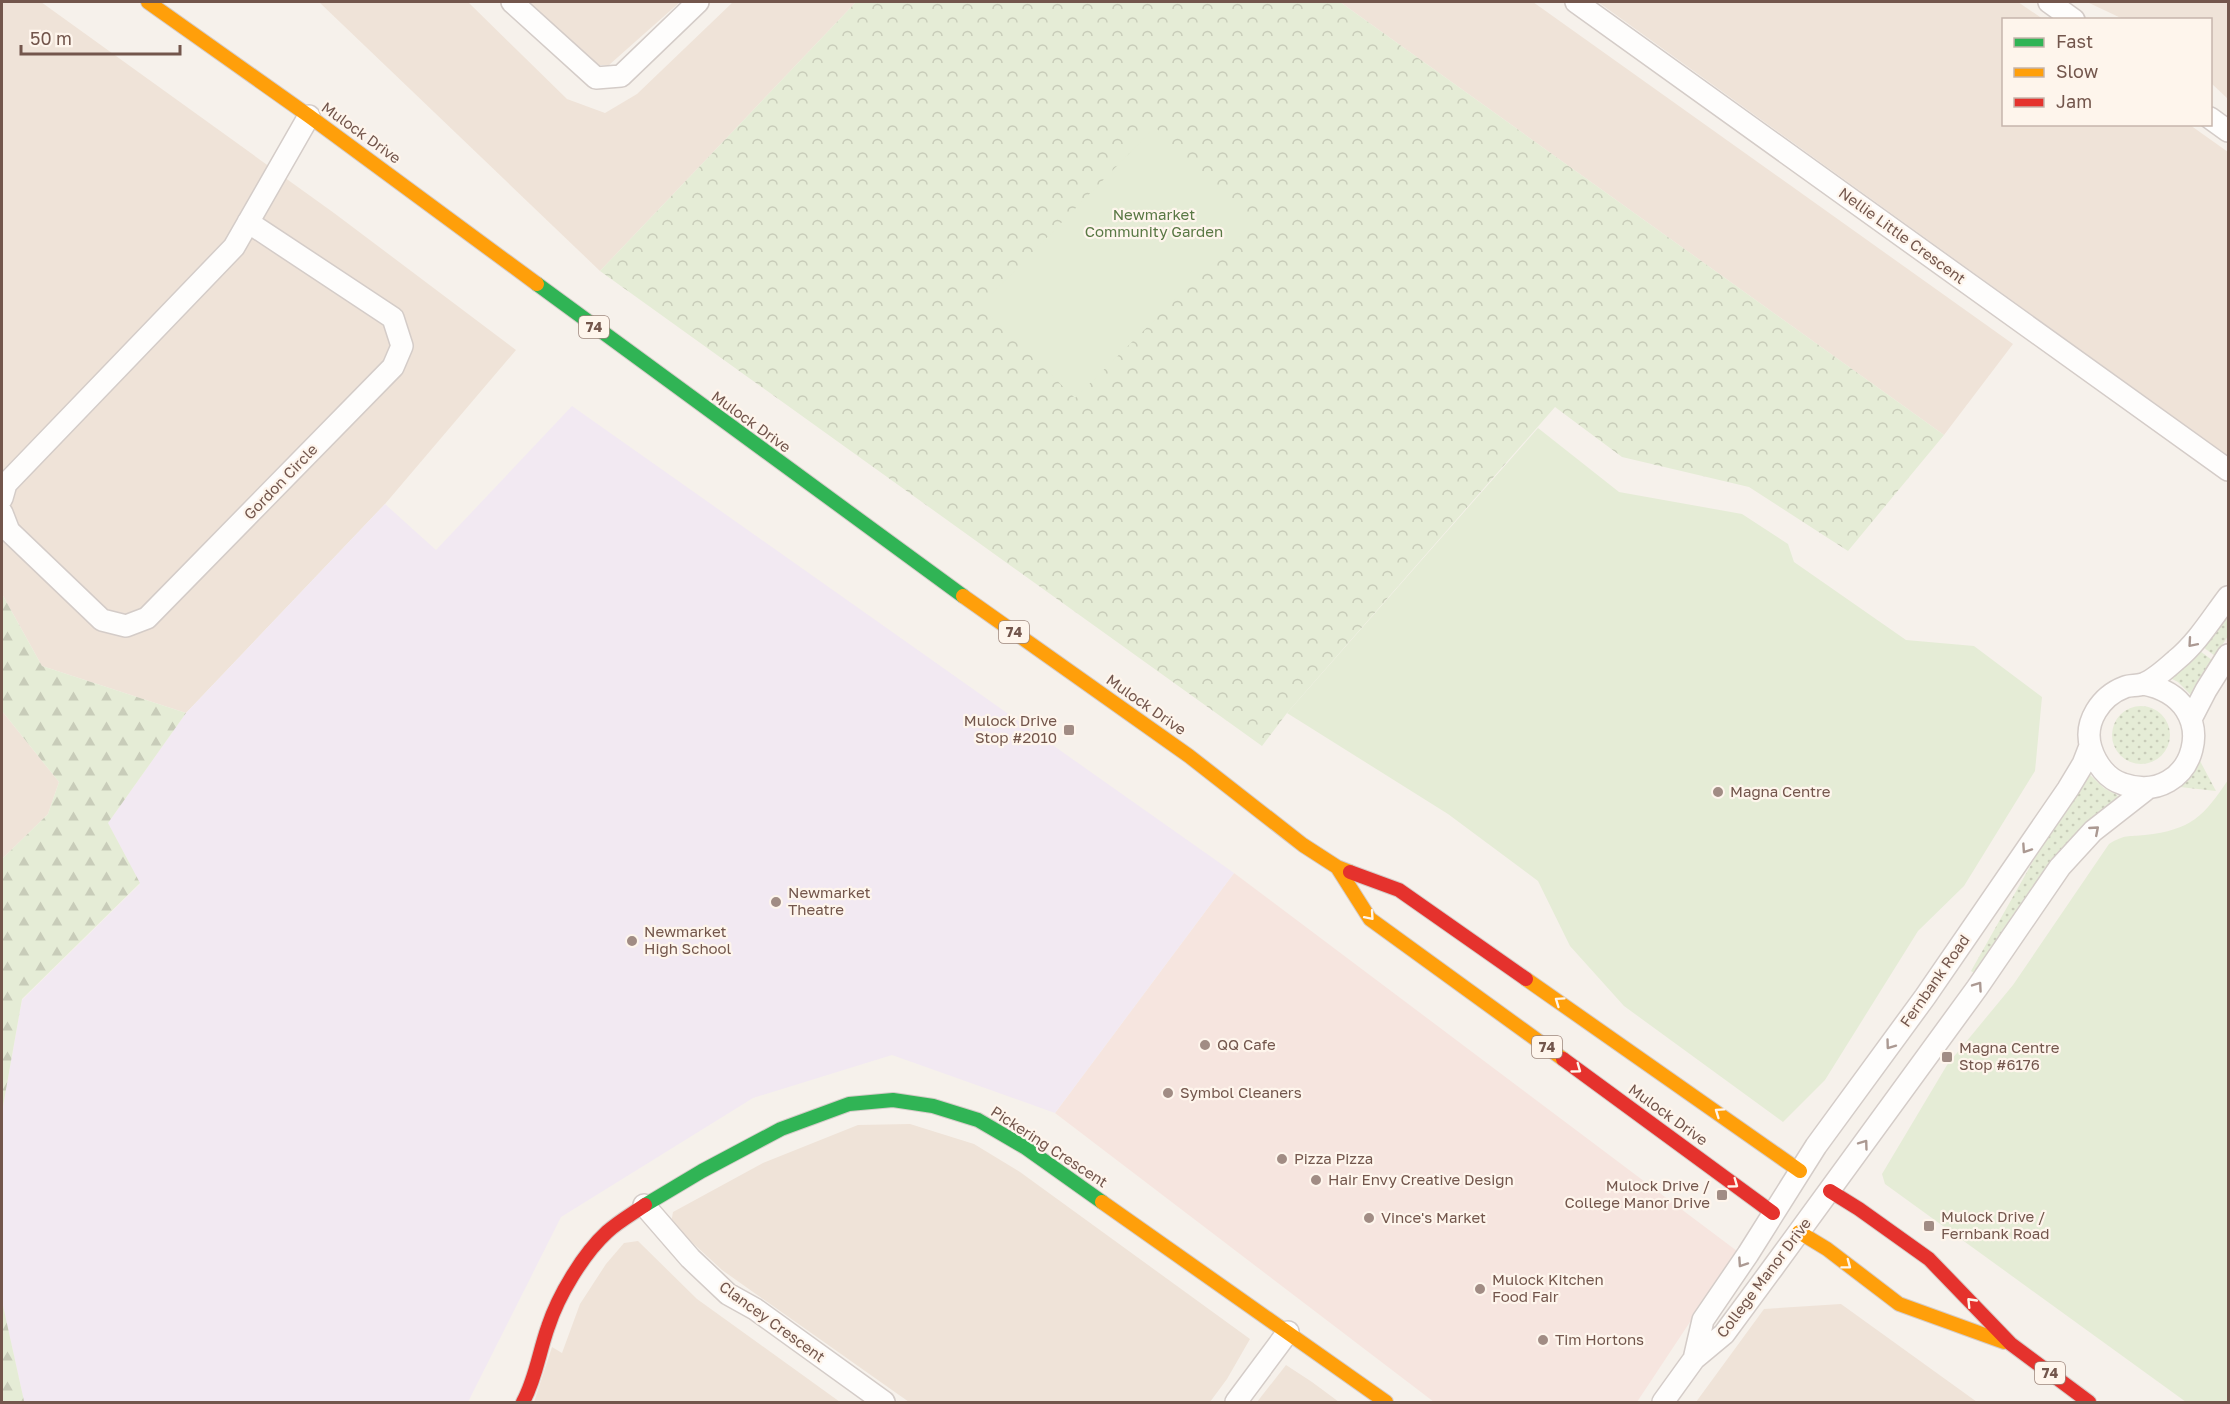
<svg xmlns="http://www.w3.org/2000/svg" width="2230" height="1404" font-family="'Golos Text',sans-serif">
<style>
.residential{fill:#efe3d8}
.commercial{fill:#f6e5df}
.education{fill:#f2e9f2}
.grass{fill:url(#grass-dots)}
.forest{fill:url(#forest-firs)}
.park{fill:url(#park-crowns)}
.garden{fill:#e5ecd6}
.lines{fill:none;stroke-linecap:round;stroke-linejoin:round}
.street-casing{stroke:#d4ccc8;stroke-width:24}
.fast-casing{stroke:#d5ccc8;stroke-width:16}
.slow-casing{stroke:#d5ccc8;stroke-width:16}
.jam-casing{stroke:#d5ccc8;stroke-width:16}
.street{stroke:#fefdfc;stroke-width:21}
.fast{stroke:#30b455;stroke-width:14}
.slow{stroke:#ff9f0a;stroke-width:14}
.jam{stroke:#e5322d;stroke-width:14}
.oneway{stroke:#ab9992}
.oneway2{stroke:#fef5ec}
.poi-dot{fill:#a18c84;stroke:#fef5ec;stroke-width:2}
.labels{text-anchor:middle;stroke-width:4.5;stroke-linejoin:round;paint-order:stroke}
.shield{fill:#fef5ec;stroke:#9d867c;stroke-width:1.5}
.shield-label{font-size:14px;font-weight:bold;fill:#73564c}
.street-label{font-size:15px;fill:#73564c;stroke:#fef5ec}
.park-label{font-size:15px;fill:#597844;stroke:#fef5ec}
.poi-label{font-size:15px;fill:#73564c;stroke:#fef5ec;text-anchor:start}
</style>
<defs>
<pattern id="grass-dots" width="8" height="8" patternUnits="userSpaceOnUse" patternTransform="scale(1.5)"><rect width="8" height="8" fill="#e5ecd6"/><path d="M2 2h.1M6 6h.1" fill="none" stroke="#c8ccb9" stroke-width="1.8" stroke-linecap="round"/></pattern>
<pattern id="forest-firs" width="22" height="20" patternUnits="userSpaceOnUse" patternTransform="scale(1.5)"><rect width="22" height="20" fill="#e5ecd6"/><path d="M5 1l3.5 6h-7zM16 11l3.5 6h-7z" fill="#c8ccb9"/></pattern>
<pattern id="park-crowns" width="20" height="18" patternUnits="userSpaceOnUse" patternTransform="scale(1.5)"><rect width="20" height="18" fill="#e5ecd6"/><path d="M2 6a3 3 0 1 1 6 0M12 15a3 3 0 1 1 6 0" fill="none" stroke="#c8ccb9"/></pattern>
</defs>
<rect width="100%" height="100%" fill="#f6f1eb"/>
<!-- residential -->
<path class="residential" d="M 2,2 L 41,2 L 334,213 L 516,350 L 385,504 L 186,713 L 42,666 L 2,594 Z
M 319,2 L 468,2 L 567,99 L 605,113 L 637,94 L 733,2 L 856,2 L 600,271 Z
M 523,2 L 680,2 L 609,65 L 590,65 Z
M 1340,2 L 1533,2 L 2013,344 L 1944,435 Z
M 1598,2 L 2018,2 L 2043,19 L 2004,20 L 2004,124 L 2190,125 L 2228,152 L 2228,456 Z
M 2087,2 L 2228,2 L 2228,99 L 2211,83 L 2210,20 L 2123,19 Z
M 2,711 L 59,782 L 48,814 L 2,859 Z
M 910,1124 L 974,1144 L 1020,1172 L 1250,1339 L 1227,1379 L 1210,1402 L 909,1402 L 722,1270 L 671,1223 L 673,1212 L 763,1163 L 858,1125 Z
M 638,1241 L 697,1299 L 840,1402 L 534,1402 L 552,1347 L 562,1353 L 580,1304 L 606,1264 L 624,1243 Z
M 1841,1304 L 1977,1402 L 1696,1402 L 1764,1309 Z
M 1286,1365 L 1312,1382 L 1339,1402 L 1257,1402 Z"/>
<!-- commercial -->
<path class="commercial" d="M 1234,873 L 1737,1251 L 1637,1402 L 1434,1402 L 1055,1113 Z"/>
<!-- education -->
<path class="education" d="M 572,406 L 1234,873 L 1055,1113 L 892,1055 L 753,1098 L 561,1217 L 468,1402 L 28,1402 L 24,1401 L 2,1301 L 2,1112 L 22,1000 L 140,884 L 108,823 L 186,713 L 385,504 L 436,550 Z"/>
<!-- grass -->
<path class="grass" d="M 2228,612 L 2228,636 L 2215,656 L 2203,647 Z
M 2200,651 L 2212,660 L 2198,680 L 2191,695 L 2178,682 L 2170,678 Z
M2112 735a29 29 0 1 1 58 0a29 29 0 1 1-58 0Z
M 2200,761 L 2216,791 L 2180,787 L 2191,776 Z
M 2089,774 L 2104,788 L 2117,795 L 2120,800 L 2086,825 L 2070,840 L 1974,973 L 1971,971 L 2045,840 Z"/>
<!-- forest -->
<path class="forest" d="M 2,594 L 42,666 L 186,713 L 108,823 L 140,883 L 22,999 L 2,1112 L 2,859 L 48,814 L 59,782 L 2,711 Z
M 2,1301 L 24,1401 L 25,1402 L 2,1402 Z"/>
<!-- park -->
<path class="park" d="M 856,2 L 1340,2 L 1944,435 L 1848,551 L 1749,487 L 1622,457 L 1555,407 L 1287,713 L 1262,746 L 600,271 Z"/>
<!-- garden -->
<path class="garden" d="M 1155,127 L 1252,224 L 1075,398 L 980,306 Z
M 1538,428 L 1619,492 L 1742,514 L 1788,544 L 1794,562 L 1906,640 L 1974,646 L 2042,697 L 2035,771 L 1964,886 L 1918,931 L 1825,1080 L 1783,1122 L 1624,1006 L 1570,946 L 1538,881 L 1448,814 L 1287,713 Z
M 2228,780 L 2228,1402 L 2186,1402 L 1885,1184 L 1882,1174 L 1947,1065 L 2013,985 L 2109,844 C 2125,834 2128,837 2145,835 C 2191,830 2204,816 2228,780 Z"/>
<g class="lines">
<!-- street casing -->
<g class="street-casing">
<path id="street" d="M 512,2 L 596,78 L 621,76 L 698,2
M 1576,2 L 2228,470
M 2049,2 L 2074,20
M 2210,118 L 2228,131
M 2,498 L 6,484 L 234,247 L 309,116
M 2,513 L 9,531 L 102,620 L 126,626 L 147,618 L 393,367 L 402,346 L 393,318 L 248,222
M 2143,684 C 2228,700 2195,809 2123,784 C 2107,779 2096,764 2091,748 C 2083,722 2101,696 2125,687 C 2130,685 2137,686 2143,684 C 2154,680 2167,668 2176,660 C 2197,643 2212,618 2228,597
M 2191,719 L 2206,690 L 2228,655
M 644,1205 L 690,1258 L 728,1294 L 755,1309 L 884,1402
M 1694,1359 L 1703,1320 L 1748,1254 L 1816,1146 L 1925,997 L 2068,789 L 2083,764 L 2090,746
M 1236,1402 L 1288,1332
M 1663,1402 L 1694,1359 L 1724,1334 L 1772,1269 L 1977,988 L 2060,867 L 2093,831 L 2148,788"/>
</g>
<!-- fast casing -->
<g class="fast-casing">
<path id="fast" d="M 537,284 L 963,596
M 645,1205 L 702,1171 L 781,1129 L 849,1104 L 893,1100 L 933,1106 L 978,1120 L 1026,1148 L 1102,1202"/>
</g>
<!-- slow casing -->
<g class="slow-casing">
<path id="slow" d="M 148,2 L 309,116 L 537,284
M 963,596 L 1189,756 L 1303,845 L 1337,867 L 1350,872
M 1337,867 L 1370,919 L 1563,1059
M 1526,979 L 1800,1171
M 1102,1202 L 1386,1402
M 1799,1232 L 1827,1249 L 1899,1304 L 2004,1342"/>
</g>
<!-- jam casing -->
<g class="jam-casing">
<path id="jam" d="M 1350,872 L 1399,890 L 1526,979
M 1563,1059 L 1773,1213
M 1830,1191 L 1859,1209 L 1929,1259 L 2011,1344 L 2089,1402
M 523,1402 C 536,1378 539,1352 548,1327 C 558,1296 583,1254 607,1232 C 618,1222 632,1214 645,1205"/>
</g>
<!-- street -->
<use href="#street" class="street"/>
<!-- fast -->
<use href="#fast" class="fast"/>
<!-- slow -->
<use href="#slow" class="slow"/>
<!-- jam -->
<use href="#jam" class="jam"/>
</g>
<!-- one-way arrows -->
<defs><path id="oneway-chevron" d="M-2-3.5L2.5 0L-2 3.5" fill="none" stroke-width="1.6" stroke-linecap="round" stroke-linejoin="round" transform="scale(1.5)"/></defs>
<g class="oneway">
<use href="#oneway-chevron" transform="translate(2192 643) rotate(131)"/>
<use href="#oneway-chevron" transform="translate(2095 830) rotate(-41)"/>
<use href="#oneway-chevron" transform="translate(2026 849) rotate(124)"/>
<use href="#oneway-chevron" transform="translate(1978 986) rotate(-55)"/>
<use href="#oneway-chevron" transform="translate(1890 1045) rotate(126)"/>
<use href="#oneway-chevron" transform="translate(1864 1144) rotate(-54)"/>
<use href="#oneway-chevron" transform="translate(1742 1263) rotate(124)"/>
</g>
<g class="oneway2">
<use href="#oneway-chevron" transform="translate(1370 916) rotate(49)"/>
<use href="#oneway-chevron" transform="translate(1559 1001) rotate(-145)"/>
<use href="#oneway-chevron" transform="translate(1577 1069) rotate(36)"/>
<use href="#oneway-chevron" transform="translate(1719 1112) rotate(-145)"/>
<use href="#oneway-chevron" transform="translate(1734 1184) rotate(36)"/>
<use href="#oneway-chevron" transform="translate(1847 1265) rotate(37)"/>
<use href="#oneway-chevron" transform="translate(1971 1302) rotate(-134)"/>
</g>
<!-- markers -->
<g class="poi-dot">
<rect x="1063" y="724" width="12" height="12" rx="3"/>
<circle cx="1718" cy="792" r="6"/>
<circle cx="776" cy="902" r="6"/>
<circle cx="632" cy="941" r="6"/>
<circle cx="1205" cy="1045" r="6"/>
<rect x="1941" y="1051" width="12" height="12" rx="3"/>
<circle cx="1168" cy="1093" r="6"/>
<circle cx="1282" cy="1159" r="6"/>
<circle cx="1316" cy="1180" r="6"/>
<rect x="1716" y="1189" width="12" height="12" rx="3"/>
<circle cx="1369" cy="1218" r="6"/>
<rect x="1923" y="1220" width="12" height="12" rx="3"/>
<circle cx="1480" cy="1289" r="6"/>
<circle cx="1543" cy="1340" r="6"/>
</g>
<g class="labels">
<!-- shield labels -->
<g class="shield">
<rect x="579" y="316" width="30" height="22" rx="4.5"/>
<rect x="999" y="621" width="30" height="22" rx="4.5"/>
<rect x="1532" y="1036" width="30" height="22" rx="4.5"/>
<rect x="2035" y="1362" width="30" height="22" rx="4.5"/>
</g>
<g class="shield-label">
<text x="594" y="332">74</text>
<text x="1014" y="637">74</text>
<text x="1547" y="1052">74</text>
<text x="2050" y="1378">74</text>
</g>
<!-- street labels -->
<g class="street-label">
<text transform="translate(361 133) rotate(36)" y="5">Mulock Drive</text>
<text transform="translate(1902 236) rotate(36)" y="5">Nellie Little Crescent</text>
<text transform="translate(751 422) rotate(36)" y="5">Mulock Drive</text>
<text transform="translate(281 482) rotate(-46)" y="5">Gordon Circle</text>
<text transform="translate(1146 705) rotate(35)" y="5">Mulock Drive</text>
<text transform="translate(1935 981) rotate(-55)" y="5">Fernbank Road</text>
<text transform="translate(1668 1115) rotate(36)" y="5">Mulock Drive</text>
<text transform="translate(1049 1147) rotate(33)" y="5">Pickering Crescent</text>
<text transform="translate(1764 1278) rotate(-53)" y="5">College Manor Drive</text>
<text transform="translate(772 1322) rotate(36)" y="5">Clancey Crescent</text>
</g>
<!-- park labels -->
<g class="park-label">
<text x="1154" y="220">Newmarket<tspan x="1154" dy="17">Community Garden</tspan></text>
</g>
<!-- poi labels -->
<g class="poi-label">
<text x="1057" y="726" text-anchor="end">Mulock Drive<tspan x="1057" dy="17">Stop #2010</tspan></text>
<text x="1730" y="797">Magna Centre</text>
<text x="788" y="898">Newmarket<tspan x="788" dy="17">Theatre</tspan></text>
<text x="644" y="937">Newmarket<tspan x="644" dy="17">High School</tspan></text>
<text x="1217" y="1050">QQ Cafe</text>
<text x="1959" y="1053">Magna Centre<tspan x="1959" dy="17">Stop #6176</tspan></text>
<text x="1180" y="1098">Symbol Cleaners</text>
<text x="1294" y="1164">Pizza Pizza</text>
<text x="1328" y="1185">Hair Envy Creative Design</text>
<text x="1710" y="1191" text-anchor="end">Mulock Drive /<tspan x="1710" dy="17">College Manor Drive</tspan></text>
<text x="1941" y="1222">Mulock Drive /<tspan x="1941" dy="17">Fernbank Road</tspan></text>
<text x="1381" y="1223">Vince's Market</text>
<text x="1492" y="1285">Mulock Kitchen<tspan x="1492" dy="17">Food Fair</tspan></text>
<text x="1555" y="1345">Tim Hortons</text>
</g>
</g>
<!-- border -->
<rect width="2230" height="1404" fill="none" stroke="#73564c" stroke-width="6"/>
<!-- legend -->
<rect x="2002" y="18" width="210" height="108" fill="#fef5ec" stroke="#c6b5ac" stroke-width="1.5"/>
<rect x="2014" y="38" width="30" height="9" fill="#30b455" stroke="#c6b5ac" stroke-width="1.5"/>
<text x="2056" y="48" font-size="18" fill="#73564c">Fast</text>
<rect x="2014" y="68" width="30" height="9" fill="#ff9f0a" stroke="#c6b5ac" stroke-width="1.5"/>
<text x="2056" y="78" font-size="18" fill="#73564c">Slow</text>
<rect x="2014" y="98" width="30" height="9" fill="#e5322d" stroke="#c6b5ac" stroke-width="1.5"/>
<text x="2056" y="108" font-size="18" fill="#73564c">Jam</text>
<!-- scale -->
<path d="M21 45v9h159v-9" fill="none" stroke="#73564c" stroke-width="3"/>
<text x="30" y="45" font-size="18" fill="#73564c" stroke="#fef5ec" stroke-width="4.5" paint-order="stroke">50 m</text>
</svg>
